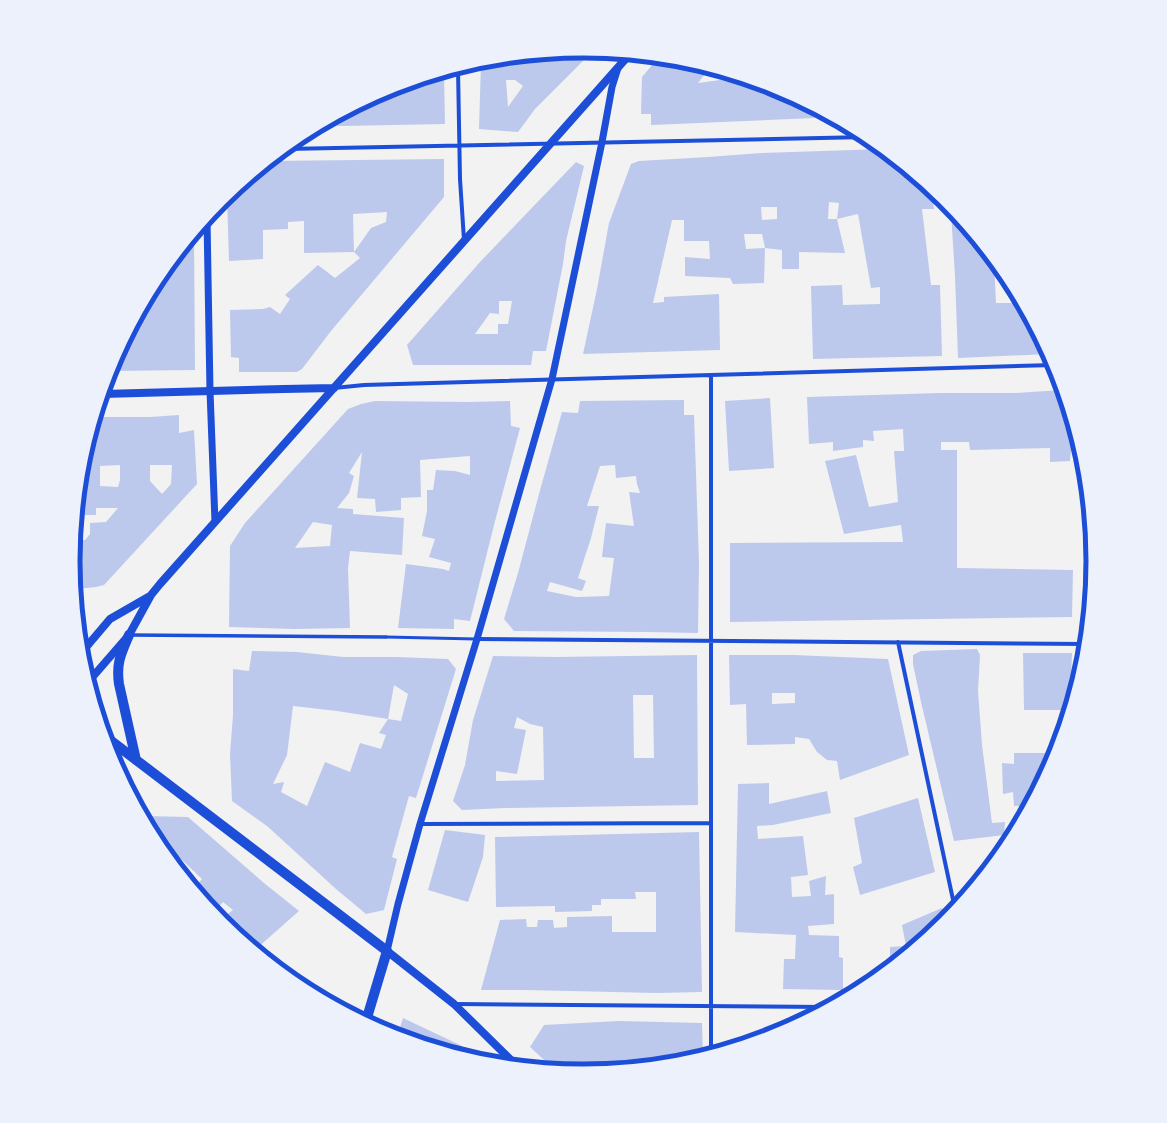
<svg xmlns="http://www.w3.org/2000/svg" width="1167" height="1123" font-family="Roboto,sans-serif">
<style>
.building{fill:#bdc9ec;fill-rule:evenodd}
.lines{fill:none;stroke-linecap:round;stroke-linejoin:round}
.service{stroke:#1d4ed8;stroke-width:3}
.pedestrian{stroke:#1d4ed8;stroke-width:3.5}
.minor{stroke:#1d4ed8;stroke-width:4}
.tertiary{stroke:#1d4ed8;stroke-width:7}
.secondary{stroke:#1d4ed8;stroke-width:8}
.primary{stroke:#1d4ed8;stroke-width:10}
.rim{fill:none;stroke:#1d4ed8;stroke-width:5}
</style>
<rect width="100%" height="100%" fill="#f2f2f2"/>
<!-- building -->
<path class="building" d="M 584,51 L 592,52 L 535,109 L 518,132 L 479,129 L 481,62 L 522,57 L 528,60 L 530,56 ZM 506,80 L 515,80 L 523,86 L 508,107 Z
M 658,58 L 683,61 L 709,69 L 698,83 L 720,80 L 727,74 L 779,90 L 814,109 L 814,118 L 651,125 L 651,114 L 641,114 L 642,77 Z
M 444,73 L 445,124 L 342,126 L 322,125 L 388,90 Z
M 882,149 L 945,201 L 994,261 L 996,303 L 1015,303 L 1014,292 L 1016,292 L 1049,354 L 958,358 L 955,276 L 951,212 L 940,211 L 940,202 L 933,202 L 934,209 L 922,209 L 931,285 L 940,285 L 942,356 L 813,359 L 811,286 L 842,285 L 843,305 L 880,304 L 880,287 L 871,288 L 858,214 L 837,219 L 845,253 L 799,252 L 799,269 L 782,269 L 782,250 L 765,248 L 762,234 L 744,234 L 746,249 L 765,248 L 764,283 L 733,284 L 730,278 L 685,276 L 685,257 L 710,259 L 709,241 L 684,241 L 684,220 L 672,220 L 653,303 L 664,302 L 664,297 L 719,294 L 720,350 L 583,354 L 597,289 L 609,223 L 631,164 L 639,161 L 708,157 L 761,153 ZM 829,202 L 839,203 L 837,219 L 828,219 ZM 761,207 L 777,207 L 777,219 L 762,220 Z
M 444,159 L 444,197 L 331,331 L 302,369 L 297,372 L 239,372 L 239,358 L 231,357 L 230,310 L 263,309 L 270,307 L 280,314 L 290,299 L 285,295 L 318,265 L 335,278 L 360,258 L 354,252 L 371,228 L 386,222 L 387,212 L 353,214 L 354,252 L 304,253 L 304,221 L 288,222 L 288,229 L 263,230 L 263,259 L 229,261 L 227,197 L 270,161 Z
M 576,162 L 584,166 L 566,241 L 563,264 L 546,351 L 533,351 L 531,365 L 413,365 L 407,345 L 480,262 ZM 499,301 L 512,301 L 508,324 L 498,324 L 498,334 L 475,334 L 490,313 L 499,314 Z
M 194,235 L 195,370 L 110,371 L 112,366 L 159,278 Z
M 1062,390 L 1065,397 L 1064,414 L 1069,413 L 1073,425 L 1070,461 L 1050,462 L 1050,448 L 970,450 L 969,442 L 941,442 L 941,450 L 957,450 L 957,568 L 1073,570 L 1072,617 L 730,622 L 730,543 L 903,542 L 901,525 L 844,534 L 825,461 L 856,455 L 869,507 L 898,502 L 894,451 L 904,451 L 903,429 L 873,431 L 874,441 L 863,440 L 863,447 L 833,451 L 833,442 L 809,444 L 807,397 L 940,393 L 1016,393 Z
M 770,398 L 774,468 L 729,471 L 725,401 Z
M 684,400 L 684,415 L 694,415 L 699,563 L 698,633 L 646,632 L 514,631 L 504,619 L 518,573 L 539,494 L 562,412 L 578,413 L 580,401 ZM 615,465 L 616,478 L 636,476 L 637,484 L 640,493 L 629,492 L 634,526 L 606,523 L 602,557 L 614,558 L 609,596 L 576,597 L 547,591 L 550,582 L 582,591 L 586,581 L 578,578 L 591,538 L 599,506 L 587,506 L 600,466 Z
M 375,401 L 470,402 L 510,401 L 511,426 L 520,428 L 494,525 L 470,621 L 454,619 L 454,629 L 398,628 L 406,564 L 443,569 L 449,571 L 451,563 L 429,557 L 435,539 L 422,536 L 427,511 L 427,490 L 433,490 L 436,470 L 455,471 L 470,475 L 470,456 L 420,460 L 421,497 L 401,498 L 401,510 L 376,512 L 375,499 L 357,498 L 362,452 L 349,473 L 354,476 L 349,493 L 337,508 L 353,509 L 353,514 L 404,518 L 402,555 L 350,551 L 348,568 L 350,628 L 294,629 L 229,627 L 230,546 L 245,523 L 348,409 L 361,404 ZM 313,522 L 332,525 L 330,546 L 295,548 Z
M 179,415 L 179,433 L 194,430 L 197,484 L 104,585 L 96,587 L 76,589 L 73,561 L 75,541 L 85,540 L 90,534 L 90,523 L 106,522 L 118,508 L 96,508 L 96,515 L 80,515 L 80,522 L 77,522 L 83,462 L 96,417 L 150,417 ZM 120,465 L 120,480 L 118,487 L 100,486 L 100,466 ZM 150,465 L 172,465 L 171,484 L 162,494 L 150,481 Z
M 977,649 L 980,655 L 978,691 L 982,745 L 992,823 L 1005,822 L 1004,835 L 954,841 L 921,702 L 913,664 L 913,655 L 921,651 Z
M 252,651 L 297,652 L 343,657 L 397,657 L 448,659 L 456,669 L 416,798 L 409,796 L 392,857 L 397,859 L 384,910 L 366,914 L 336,889 L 267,826 L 232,801 L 230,754 L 233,715 L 233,669 L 249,671 ZM 394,685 L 408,694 L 401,721 L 388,719 L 379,733 L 386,735 L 381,749 L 360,743 L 350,772 L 325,762 L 307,806 L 281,792 L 284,782 L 273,784 L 287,755 L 293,706 L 337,711 L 388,719 Z
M 1023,653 L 1072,653 L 1070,706 L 1069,710 L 1024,710 Z
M 697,655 L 698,805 L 505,808 L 462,810 L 453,801 L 465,765 L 473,720 L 493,656 L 557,657 ZM 633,695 L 653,695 L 654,758 L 634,758 ZM 517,717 L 530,724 L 543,727 L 544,780 L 496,781 L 496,771 L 517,774 L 526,730 L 514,728 Z
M 729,655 L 794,655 L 888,659 L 909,755 L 840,780 L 837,761 L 827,760 L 817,752 L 809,739 L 795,737 L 795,744 L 747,745 L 746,704 L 730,705 ZM 772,693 L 795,693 L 795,703 L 772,704 Z
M 1014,753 L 1056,753 L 1055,757 L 1030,805 L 1014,806 L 1013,792 L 1003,794 L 1002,763 L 1014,764 Z
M 769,783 L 769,804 L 827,791 L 831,813 L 773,825 L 757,826 L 758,839 L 803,836 L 808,875 L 791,877 L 792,897 L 811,896 L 809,881 L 826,876 L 825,895 L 834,894 L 834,924 L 808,926 L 809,935 L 839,936 L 839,957 L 843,958 L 843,990 L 783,989 L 784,959 L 795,959 L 796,935 L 735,932 L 738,784 Z
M 918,798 L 935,872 L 860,895 L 853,867 L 862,863 L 854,818 Z
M 143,816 L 188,817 L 264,883 L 299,911 L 256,949 L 239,928 L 234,932 L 222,922 L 220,920 L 233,910 L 223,902 L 214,912 L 194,888 L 202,879 L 180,858 L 172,860 L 159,845 Z
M 445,830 L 485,835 L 483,857 L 468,902 L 428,890 Z
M 699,832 L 702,992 L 657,993 L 526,990 L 481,990 L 500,920 L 526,919 L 527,927 L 537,927 L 538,920 L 553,920 L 554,928 L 567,927 L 567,917 L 612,916 L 612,932 L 656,932 L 656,892 L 635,892 L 636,899 L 601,899 L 601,905 L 592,905 L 592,911 L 555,912 L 555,906 L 496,907 L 495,837 Z
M 942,908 L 945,922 L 944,923 L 890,967 L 890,947 L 906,946 L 902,925 Z
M 403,1018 L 462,1046 L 457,1054 L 388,1033 L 381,1029 L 382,1028 L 398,1034 Z
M 619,1021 L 702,1023 L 703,1056 L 683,1062 L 635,1067 L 635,1063 L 623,1064 L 623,1068 L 583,1072 L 554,1069 L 530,1047 L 544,1025 Z"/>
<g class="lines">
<!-- service -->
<path class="service" d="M 386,637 L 476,639"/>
<!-- pedestrian -->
<path class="pedestrian" d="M 130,635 L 386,637"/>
<!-- minor -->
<path class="minor" d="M 458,69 L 460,179 L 464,240
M 286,149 L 868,137
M 334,388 L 364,385 L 1054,365
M 477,639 L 1086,644
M 898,642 L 955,909
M 1085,655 L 1086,560 L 1089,506
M 420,824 L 711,823
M 455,1004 L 828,1007
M 711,1054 L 711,375"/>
<!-- tertiary -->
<path class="tertiary" d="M 207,219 L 210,391 L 215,522
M 387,951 L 398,904 L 420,824 L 477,639 L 552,379 L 602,142 L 612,87 L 618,68"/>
<!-- secondary -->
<path class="secondary" d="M 103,394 L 284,389 L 334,388
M 82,652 L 110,619 L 150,596
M 89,681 L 129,635 L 151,595 L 160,584 L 629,55
M 387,951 L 454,1004 L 516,1065"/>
<!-- primary -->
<path class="primary" d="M 129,635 C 121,654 116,663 119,684 L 136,760
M 106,737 L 387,951 L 366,1021"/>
</g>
<!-- crop -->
<path d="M0 0H1167V1123H0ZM80 561a503 503 0 1 1 1006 0a503 503 0 1 1-1006 0Z" fill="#edf1fc" fill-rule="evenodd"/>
<path class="rim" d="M80 561a503 503 0 1 1 1006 0a503 503 0 1 1-1006 0Z"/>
</svg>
